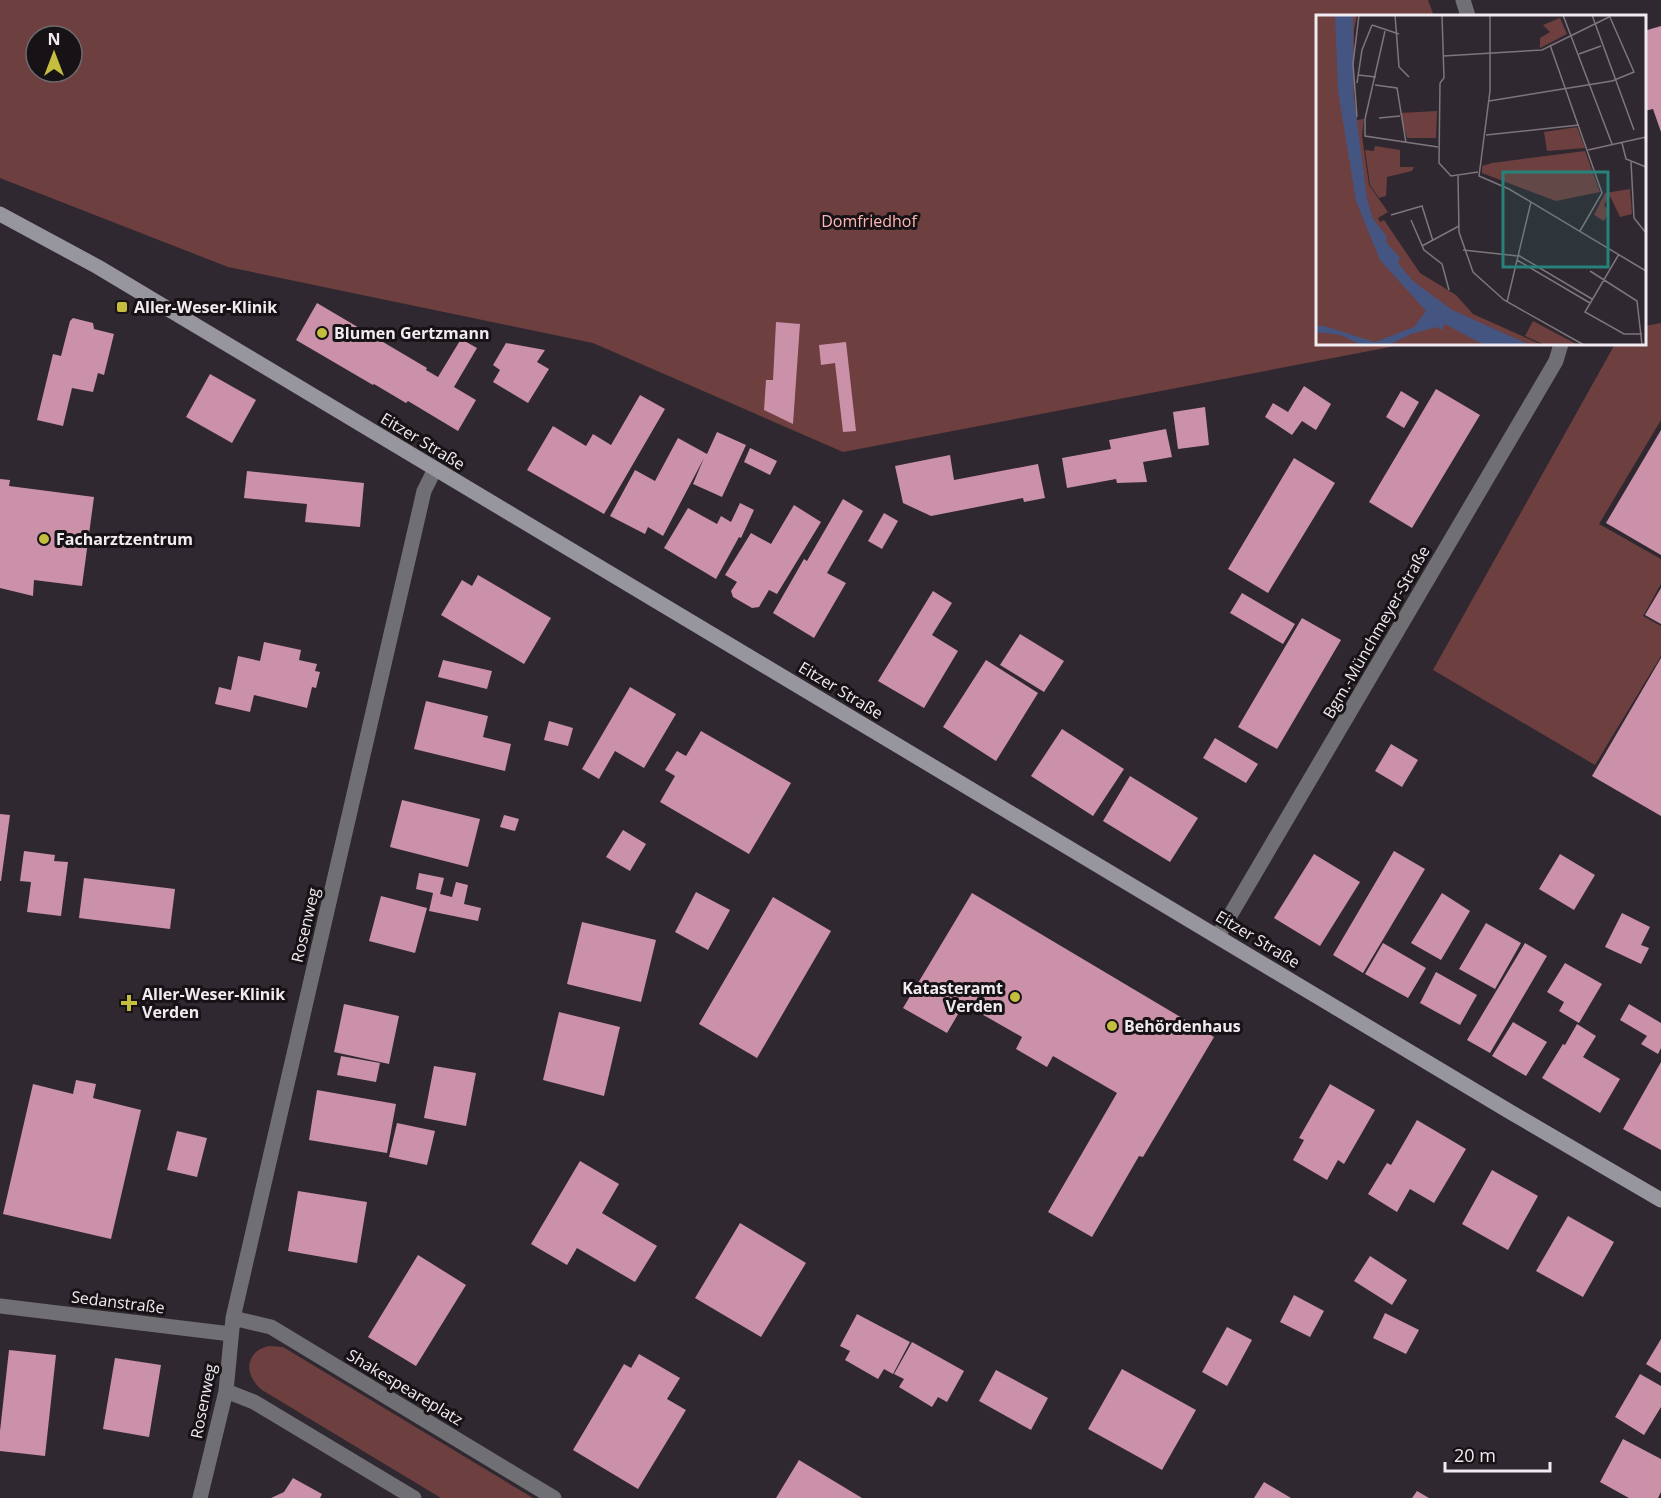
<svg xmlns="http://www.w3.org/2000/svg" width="1661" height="1498" font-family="'Open Sans',sans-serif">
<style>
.green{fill:#6d3f3f;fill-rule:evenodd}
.building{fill:#cb91a9}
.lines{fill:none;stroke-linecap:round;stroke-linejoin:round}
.minor{stroke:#706f74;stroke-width:15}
.secondary{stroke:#97959e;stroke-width:15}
.poi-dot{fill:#c4bd3e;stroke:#161216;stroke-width:2}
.labels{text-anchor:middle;stroke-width:6;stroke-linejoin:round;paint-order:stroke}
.park-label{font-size:16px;fill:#ffb6b3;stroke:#161216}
.poi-label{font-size:16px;font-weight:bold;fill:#f0ebf0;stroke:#161216;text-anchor:start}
.street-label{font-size:16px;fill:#f0ebf0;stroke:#161216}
.inset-road{fill:none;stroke:#7d767d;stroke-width:1.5}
.view{fill:#26827b;fill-opacity:0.15;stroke:#26827b;stroke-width:3}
.inset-edge{fill:none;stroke:#f0ebf0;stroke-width:3}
</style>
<rect width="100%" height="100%" fill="#302830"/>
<!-- green -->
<path class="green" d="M 0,0 L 1428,0 L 1434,16 L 1318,16 L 1318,344 L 1406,344 L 843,452 L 593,343 L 228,267 L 0,178 ZM 36,36 L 72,36 L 72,72 L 36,72 Z
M 1661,323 L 1661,420 L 1599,524 L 1661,559 L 1661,584 L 1643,616 L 1661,626 L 1661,656 L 1595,765 L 1433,670 L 1615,344 L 1644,344 L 1645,326 Z
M 269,1346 L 283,1347 L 533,1498 L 441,1498 L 262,1390 C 251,1381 243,1365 256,1352 C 259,1349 265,1347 269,1346 Z"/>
<!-- building -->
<path class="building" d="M 1661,26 L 1661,132 L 1653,109 L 1644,111 L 1644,31 Z
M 317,303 L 427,368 L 426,370 L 438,377 L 461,339 L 477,348 L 454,387 L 476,400 L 458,431 L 408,401 L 406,403 L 374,384 L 373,385 L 296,340 Z
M 73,318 L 93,323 L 94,329 L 114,334 L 104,375 L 98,373 L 93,392 L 72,388 L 63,426 L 37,420 L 53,354 L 61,356 L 70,321 Z
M 776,322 L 800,324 L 793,424 L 764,410 L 766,380 L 773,380 Z
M 846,342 L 856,431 L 843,432 L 835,363 L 821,365 L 819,345 Z
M 506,343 L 545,350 L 537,362 L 549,369 L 528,403 L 493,382 L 500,370 L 493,365 Z
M 210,374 L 256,400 L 232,443 L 186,417 Z
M 1304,386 L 1331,404 L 1316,430 L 1302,421 L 1292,435 L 1265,417 L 1273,403 L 1288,412 Z
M 1436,389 L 1480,415 L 1412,528 L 1369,502 Z
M 1401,391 L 1419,402 L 1404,428 L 1386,417 Z
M 640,395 L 665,409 L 604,514 L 527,470 L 553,426 L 586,446 L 593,434 L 611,445 Z
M 1205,407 L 1209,445 L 1178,449 L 1173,412 Z
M 1166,429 L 1172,457 L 1143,462 L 1147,482 L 1117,483 L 1116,479 L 1067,488 L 1062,458 L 1111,449 L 1109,440 Z
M 1661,430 L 1661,555 L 1606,523 Z
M 717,432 L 746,445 L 722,497 L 693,484 L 704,458 L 663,536 L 648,527 L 645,534 L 610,516 L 635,470 L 655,481 L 678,438 L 707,454 Z
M 750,448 L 777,461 L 770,475 L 744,462 Z
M 950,455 L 954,480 L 1038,464 L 1045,498 L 1024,502 L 1023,498 L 931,516 L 903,503 L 895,466 Z
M 1294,458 L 1335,483 L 1268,593 L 1228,569 Z
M 247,471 L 364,483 L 360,527 L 305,522 L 307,504 L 244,498 Z
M 0,479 L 10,480 L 9,486 L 94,497 L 82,586 L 34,580 L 33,596 L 0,588 Z
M 843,499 L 863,511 L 827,573 L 846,583 L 814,638 L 773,613 L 804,559 L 807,561 Z
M 740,503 L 754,510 L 741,538 L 739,537 L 716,579 L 664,548 L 688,508 L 717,524 L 721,516 L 731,522 Z
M 794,505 L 821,522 L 777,594 L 769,590 L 759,607 L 752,608 L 733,597 L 731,591 L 737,582 L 725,575 L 751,533 L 771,544 Z
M 884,513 L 898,521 L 882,549 L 868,541 Z
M 478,575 L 551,618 L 524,664 L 441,615 L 462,580 L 472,586 Z
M 1661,588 L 1661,624 L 1645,615 Z
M 933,591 L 952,603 L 932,635 L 958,651 L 924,708 L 878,681 Z
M 1242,593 L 1295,624 L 1283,644 L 1230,613 Z
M 1302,618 L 1341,640 L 1277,749 L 1238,727 Z
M 1020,634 L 1064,661 L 1044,692 L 1000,665 Z
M 264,642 L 301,650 L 299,660 L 317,664 L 315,671 L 320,672 L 316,688 L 312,687 L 307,708 L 254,695 L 250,712 L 215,704 L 219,687 L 231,690 L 238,656 L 260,661 Z
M 1661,658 L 1661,816 L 1592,776 Z
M 443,660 L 492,671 L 487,689 L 438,677 Z
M 986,660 L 1038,693 L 996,761 L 943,727 Z
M 630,687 L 676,714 L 644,768 L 615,751 L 599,779 L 582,769 Z
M 426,701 L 488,716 L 483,737 L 511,744 L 505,771 L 414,749 Z
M 549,721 L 573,728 L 568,746 L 544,740 Z
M 1062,729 L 1124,769 L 1093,816 L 1031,776 Z
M 701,731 L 791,783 L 749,854 L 660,802 L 675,776 L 665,770 L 677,751 L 686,756 Z
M 1215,738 L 1258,764 L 1246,783 L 1203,758 Z
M 1391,744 L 1418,760 L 1402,787 L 1375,771 Z
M 1130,776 L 1198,818 L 1170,862 L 1103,821 Z
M 402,800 L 480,819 L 468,867 L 390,847 Z
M 0,814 L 10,815 L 1,881 L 0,881 Z
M 504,815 L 519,819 L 515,831 L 500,827 Z
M 623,830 L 646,844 L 630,871 L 606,857 Z
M 24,851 L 55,855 L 54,861 L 68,862 L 61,916 L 27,912 L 31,882 L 20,881 Z
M 1394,851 L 1425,869 L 1363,973 L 1333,955 Z
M 1314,854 L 1360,882 L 1320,946 L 1274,918 Z
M 1560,854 L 1595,875 L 1574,910 L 1539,889 Z
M 419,873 L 444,878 L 440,894 L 452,897 L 456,882 L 468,885 L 464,904 L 481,908 L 478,921 L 429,911 L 433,893 L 416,889 Z
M 84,878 L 175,889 L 170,929 L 79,918 Z
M 696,892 L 730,910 L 708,950 L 675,932 Z
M 972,893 L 1214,1037 L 1143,1157 L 1139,1156 L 1092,1237 L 1048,1212 L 1117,1093 L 1053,1056 L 1047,1067 L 1016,1049 L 1022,1037 L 964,1004 L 947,1033 L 903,1008 Z
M 1442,893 L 1470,911 L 1441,960 L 1411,943 Z
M 381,896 L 427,908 L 415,953 L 369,941 Z
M 773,897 L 831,931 L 757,1058 L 699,1024 Z
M 1622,913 L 1650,927 L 1641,945 L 1649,948 L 1641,964 L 1605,947 Z
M 582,922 L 656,940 L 641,1002 L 567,984 Z
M 1486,923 L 1521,943 L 1495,989 L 1459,969 Z
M 1383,943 L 1426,968 L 1408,998 L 1365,974 Z
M 1525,943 L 1547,956 L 1490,1053 L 1467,1040 Z
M 1565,963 L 1602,984 L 1579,1023 L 1559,1011 L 1564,1002 L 1547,992 Z
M 1436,972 L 1477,995 L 1460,1025 L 1420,1003 Z
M 344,1004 L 399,1016 L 389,1064 L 334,1052 Z
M 1629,1004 L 1661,1023 L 1661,1048 L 1658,1054 L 1641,1044 L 1647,1036 L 1620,1020 Z
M 559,1012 L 620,1027 L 604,1096 L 543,1080 Z
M 1513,1022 L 1547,1042 L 1526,1076 L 1492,1056 Z
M 1577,1024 L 1596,1036 L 1583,1057 L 1620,1079 L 1600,1113 L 1542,1078 L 1563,1044 L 1565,1045 Z
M 341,1056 L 380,1063 L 376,1082 L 337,1075 Z
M 1661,1062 L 1661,1150 L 1623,1129 Z
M 434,1066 L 476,1073 L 466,1126 L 424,1118 Z
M 76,1080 L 96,1084 L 93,1098 L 141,1110 L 111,1239 L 3,1214 L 33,1084 L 73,1094 Z
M 1330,1084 L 1375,1110 L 1344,1164 L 1338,1160 L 1327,1180 L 1293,1160 L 1304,1140 L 1299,1138 Z
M 317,1090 L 396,1104 L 387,1153 L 309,1140 Z
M 1417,1120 L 1466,1149 L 1434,1203 L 1410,1189 L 1397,1212 L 1368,1194 L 1387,1163 L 1391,1165 Z
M 397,1123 L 435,1131 L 427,1165 L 389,1157 Z
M 177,1131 L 207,1138 L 197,1177 L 167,1170 Z
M 580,1161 L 619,1184 L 602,1213 L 657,1246 L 635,1282 L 577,1248 L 567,1265 L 531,1244 Z
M 1492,1170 L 1538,1196 L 1508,1250 L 1462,1224 Z
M 298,1191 L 367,1202 L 357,1263 L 288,1251 Z
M 1568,1216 L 1614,1242 L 1583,1297 L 1536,1271 Z
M 740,1223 L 806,1263 L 761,1337 L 695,1298 Z
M 418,1255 L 466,1285 L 416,1366 L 368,1337 Z
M 1370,1256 L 1407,1280 L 1392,1305 L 1354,1281 Z
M 1294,1295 L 1324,1311 L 1310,1337 L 1280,1322 Z
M 1385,1313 L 1419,1330 L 1406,1354 L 1373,1338 Z
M 857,1314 L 910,1342 L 893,1374 L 884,1369 L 878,1379 L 845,1360 L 850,1351 L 840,1346 Z
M 1227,1327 L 1252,1340 L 1227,1386 L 1202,1372 Z
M 1661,1339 L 1661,1373 L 1646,1364 Z
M 912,1342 L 964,1371 L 947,1402 L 938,1397 L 932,1407 L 899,1387 L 904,1379 L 894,1374 Z
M 9,1350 L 56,1355 L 45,1456 L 0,1451 L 0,1431 Z
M 639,1354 L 680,1378 L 667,1399 L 686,1410 L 638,1489 L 573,1450 L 624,1364 L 631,1368 Z
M 115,1358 L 161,1365 L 149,1437 L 103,1429 Z
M 1122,1369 L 1196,1410 L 1162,1470 L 1088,1429 Z
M 996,1370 L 1048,1398 L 1031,1430 L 979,1401 Z
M 1640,1374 L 1661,1386 L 1661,1407 L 1644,1435 L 1615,1417 Z
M 1623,1439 L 1661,1459 L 1661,1492 L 1658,1498 L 1629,1498 L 1600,1482 Z
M 799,1460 L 862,1498 L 776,1498 Z
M 293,1478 L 322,1494 L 320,1498 L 271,1498 L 284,1492 Z
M 1264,1482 L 1291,1498 L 1254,1498 Z
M 1417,1491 L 1429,1498 L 1412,1498 Z"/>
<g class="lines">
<!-- minor -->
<path class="minor" d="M 1463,0 L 1468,16
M 1218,936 L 1556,361 L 1561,344
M 0,1306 L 231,1334
M 233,1318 L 271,1327 L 554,1498
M 226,1391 L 254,1402 L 414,1498
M 200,1498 L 226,1391 L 233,1318 L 424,491 L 435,469"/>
<!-- secondary -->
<path class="secondary" d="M 0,214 L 98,267 L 1512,1113 L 1661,1200"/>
</g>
<!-- markers -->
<g class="poi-dot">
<rect x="116" y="301" width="12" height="12" rx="3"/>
<circle cx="322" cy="333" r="6"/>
<circle cx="44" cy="539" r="6"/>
<circle cx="1015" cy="997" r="6"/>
<path d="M126 994h6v6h6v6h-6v6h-6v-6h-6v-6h6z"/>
<circle cx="1112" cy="1026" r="6"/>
</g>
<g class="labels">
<!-- park labels -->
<g class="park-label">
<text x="869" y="227">Domfriedhof</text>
</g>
<!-- poi labels -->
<g class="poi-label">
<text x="134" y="313">Aller-Weser-Klinik</text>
<text x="334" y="339">Blumen Gertzmann</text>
<text x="56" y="545">Facharztzentrum</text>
<text x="1003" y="994" text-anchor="end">Katasteramt<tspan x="1003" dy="18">Verden</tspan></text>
<text x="142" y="1000">Aller-Weser-Klinik<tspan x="142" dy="18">Verden</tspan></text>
<text x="1124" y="1032">Behördenhaus</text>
</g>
<!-- street labels -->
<g class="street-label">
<text transform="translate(423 441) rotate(31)" y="6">Eitzer Straße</text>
<text transform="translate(1376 632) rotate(-60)" y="6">Bgm.-Münchmeyer-Straße</text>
<text transform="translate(841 690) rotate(31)" y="6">Eitzer Straße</text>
<text transform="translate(305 925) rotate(-77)" y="6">Rosenweg</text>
<text transform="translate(1258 939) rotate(31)" y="6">Eitzer Straße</text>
<text transform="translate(118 1302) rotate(7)" y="6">Sedanstraße</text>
<text transform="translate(405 1387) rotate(31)" y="6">Shakespeareplatz</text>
<text transform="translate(203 1401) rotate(-79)" y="6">Rosenweg</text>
</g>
</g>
<!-- overview -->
<g transform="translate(1316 15)">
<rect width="330" height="330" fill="#302830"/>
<path d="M 0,0 L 41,0 L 38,15 L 38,78 L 41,105 L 48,104 L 46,121 L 53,170 L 72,197 L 62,203 L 64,207 L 68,205 L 104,258 L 140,280 L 157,299 L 226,330 L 0,330 ZM 244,3 L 251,19 L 224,33 L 224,23 L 234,17 L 227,10 ZM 121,96 L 120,123 L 91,123 L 84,98 ZM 261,112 L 269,133 L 231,136 L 228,117 ZM 59,131 L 84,135 L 84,152 L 98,152 L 96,156 L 71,162 L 70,181 L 63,183 L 54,170 L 49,135 L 58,136 ZM 269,136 L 284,177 L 240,186 L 166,158 L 166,151 L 176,148 ZM 314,174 L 316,199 L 304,202 L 294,181 L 288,190 L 293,197 L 288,206 L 278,200 L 289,178 ZM 217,306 L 262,330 L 229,330 L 209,321 Z" fill="#6d3f3f"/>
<path d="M 19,0 L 37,0 L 37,76 L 51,184 L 57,204 L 71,222 L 70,227 L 84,243 L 82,248 L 97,266 L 136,295 L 214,330 L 168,330 L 129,309 L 125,315 L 121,312 L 95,319 L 73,330 L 45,330 L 25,320 L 0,317 L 0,311 L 8,311 L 59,327 L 98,312 L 110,296 L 64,245 L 40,186 L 22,76 Z" fill="#455582"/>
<path class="inset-road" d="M 79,0 L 83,52 L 93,62M 174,0 L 174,76 L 163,161 L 193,174 L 330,256M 247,0 L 296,129M 276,0 L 318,115M 56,10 L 83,19M 69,16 L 49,104 L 49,121 L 122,132M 234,30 L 286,178 L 264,216M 263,39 L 285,31M 127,41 L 226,35 L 293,2M 42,60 L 60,62M 41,68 L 46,35 L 56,10M 124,68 L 123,148 L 135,161 L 162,157M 124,68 L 128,63 L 126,0M 59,70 L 81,73 L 90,128M 173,86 L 296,66 L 318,57 L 293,0M 41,102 L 37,49 L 43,0M 63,103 L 84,101M 170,120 L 263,110M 306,128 L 310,144 L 330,152M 272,135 L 330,122M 315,147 L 318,203 L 330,218M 142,161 L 143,217 L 157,257 L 188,285 L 268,330M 75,200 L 106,191 L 117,226M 95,205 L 108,235 L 126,249 L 133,275M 106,231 L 143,211M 147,235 L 202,241M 303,239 L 269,297 L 308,319 L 326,319M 202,240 L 276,284M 201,245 L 274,288M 274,256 L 321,286 L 326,330M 191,287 L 215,187"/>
<path class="view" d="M 187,157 L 292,157 L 292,252 L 187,252 Z"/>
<rect width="330" height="330" class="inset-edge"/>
</g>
<!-- north arrow -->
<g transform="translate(54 54)"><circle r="28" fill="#161216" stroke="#6d696d" stroke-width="1.5"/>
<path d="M0-4.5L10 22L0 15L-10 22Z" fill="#c4bd3e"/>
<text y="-9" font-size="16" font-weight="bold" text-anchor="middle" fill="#f0ebf0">N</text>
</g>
<!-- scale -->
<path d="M1445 1462v9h105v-9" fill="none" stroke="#f0ebf0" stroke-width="3"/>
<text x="1454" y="1462" font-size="18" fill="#f0ebf0" stroke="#161216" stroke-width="4.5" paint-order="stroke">20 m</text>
</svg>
